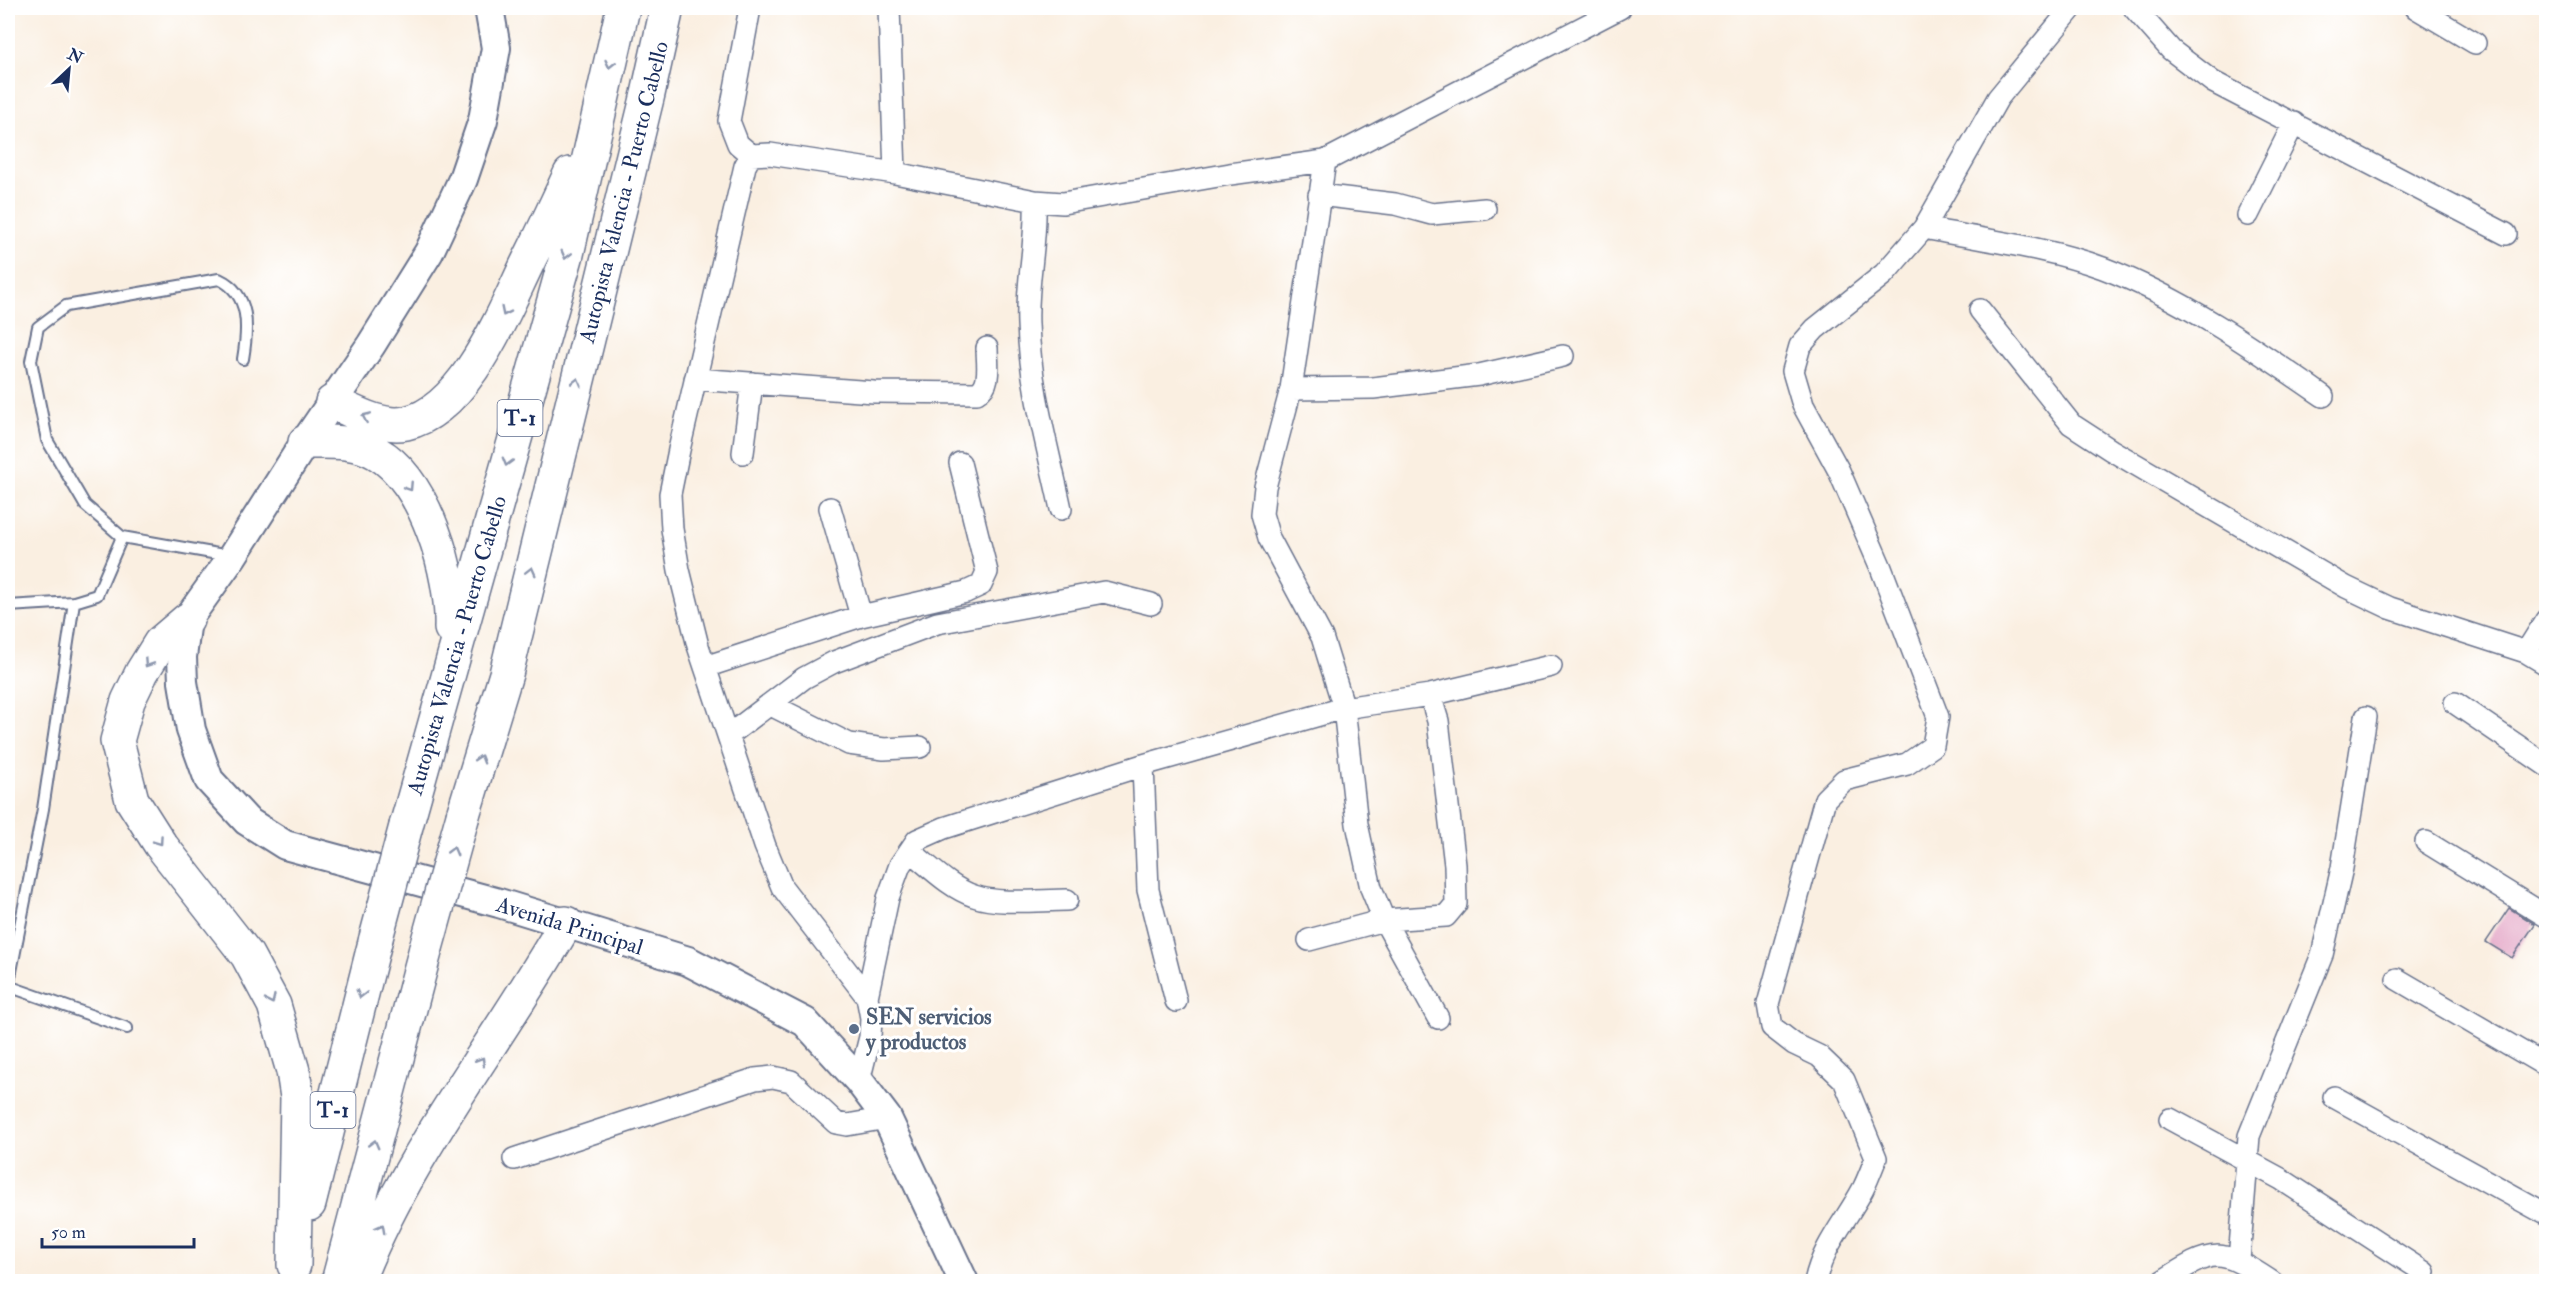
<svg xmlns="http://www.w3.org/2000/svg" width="2554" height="1289" font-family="'IM FELL Double Pica',serif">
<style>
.building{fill:#e5aac9}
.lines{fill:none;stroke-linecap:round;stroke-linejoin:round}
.lane-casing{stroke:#69728c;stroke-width:14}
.street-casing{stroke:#69728c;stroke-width:24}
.secondary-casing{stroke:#69728c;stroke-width:32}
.highway-casing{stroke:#69728c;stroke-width:36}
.lane{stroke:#fff;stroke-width:10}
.street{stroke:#fff;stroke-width:21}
.secondary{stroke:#fff;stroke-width:28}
.highway{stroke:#fff;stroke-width:33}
.highway-bridge-casing{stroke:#69728c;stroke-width:36;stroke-linecap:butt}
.highway-bridge{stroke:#fff;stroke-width:33}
.oneway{stroke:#8d97ae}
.service-dot{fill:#5c6f8a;stroke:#fff;stroke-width:2}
.labels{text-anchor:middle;stroke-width:6;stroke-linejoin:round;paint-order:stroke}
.shield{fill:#fff;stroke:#5f6d8e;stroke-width:1.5}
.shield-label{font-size:21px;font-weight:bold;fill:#1b2f5e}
.street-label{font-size:22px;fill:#1b2f5e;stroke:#fff}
.service-label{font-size:22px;font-weight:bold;fill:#4e5e75;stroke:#fff;text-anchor:start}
</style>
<rect width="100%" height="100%" fill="#fff"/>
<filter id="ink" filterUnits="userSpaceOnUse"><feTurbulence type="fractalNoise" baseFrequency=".0167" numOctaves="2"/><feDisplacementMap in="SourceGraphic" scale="12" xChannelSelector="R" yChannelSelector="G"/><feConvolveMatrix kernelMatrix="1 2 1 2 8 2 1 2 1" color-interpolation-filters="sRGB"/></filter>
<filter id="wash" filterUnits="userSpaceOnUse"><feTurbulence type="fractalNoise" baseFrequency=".008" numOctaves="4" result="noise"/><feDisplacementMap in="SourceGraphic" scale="24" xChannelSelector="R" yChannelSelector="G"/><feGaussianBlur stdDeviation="1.35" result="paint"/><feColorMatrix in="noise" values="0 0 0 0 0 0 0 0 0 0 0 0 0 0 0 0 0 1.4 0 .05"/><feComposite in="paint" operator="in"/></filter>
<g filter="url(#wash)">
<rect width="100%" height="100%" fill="#faefe1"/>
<g id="blocks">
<!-- building -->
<path class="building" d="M 2509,908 L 2535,924 L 2512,958 L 2486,942 Z"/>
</g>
</g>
<g filter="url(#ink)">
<use href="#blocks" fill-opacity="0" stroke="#69728c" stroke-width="1.5"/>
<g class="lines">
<!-- lane casing -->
<g class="lane-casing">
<path id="lane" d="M 229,556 L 122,537 L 85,505 L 47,440 L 31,361 L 38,327 L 66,306 L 219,279 C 251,294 248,329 243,359
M 8,606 L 74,602
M 8,986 L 127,1028
M 8,987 L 43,809 L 74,602 L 97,595 L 122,537"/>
</g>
<!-- street casing -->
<g class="street-casing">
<path id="street" d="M 750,8 L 729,121 L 738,144 L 751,155
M 889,8 L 895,173
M 2134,8 L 2171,50 L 2213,82 L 2506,234
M 2416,8 L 2475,43
M 1325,161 L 1291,389 L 1265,487 L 1262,514 L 1269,538 L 1322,637 L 1344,708 L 1357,824 L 1371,888 L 1384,920 L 1446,916 L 1456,904 L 1455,865 L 1438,721 L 1430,695
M 1319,195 L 1395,204 L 1432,214 L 1485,209
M 1035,201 C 1037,242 1026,283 1028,324 C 1030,387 1048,448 1061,509
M 2248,215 L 2294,123
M 1924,228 C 1983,240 2046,247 2103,268 C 2182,298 2254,348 2323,396
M 1980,310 L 2071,424 L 2111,450 L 2346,587 L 2390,608 L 2526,652 L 2546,664
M 695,379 L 874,392 L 977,393 C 992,385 987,363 987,348
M 1291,389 L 1373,388 L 1479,375 L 1563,356
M 743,453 L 752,383
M 830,508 L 861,616
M 2526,652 L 2546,620
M 705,667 L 861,616 L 966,592 L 981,585 L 987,572 L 960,463
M 2455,703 L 2546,765
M 771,705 L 849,744 L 884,749 L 920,747
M 729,735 L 804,678 L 834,662 L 937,623 L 1104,592 L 1151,604
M 1143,765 L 1148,890 L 1176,1001
M 2426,842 L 2546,916
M 910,851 C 929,866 950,888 974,896 C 999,905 1040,900 1067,900
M 1309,940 L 1384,920 L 1438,1018
M 2397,979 L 2546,1066
M 867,997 L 782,887 L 765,846 L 698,646 L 679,570 L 672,529 L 670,494 L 679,450 L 745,166 L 751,155 L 770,154 L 895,173 L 1035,201 L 1063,203 L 1230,174 L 1325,161 L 1620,8
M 859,1081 L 870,1037 L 871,1018 L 867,997 L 888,898 L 900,865 L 917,840 L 944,828 L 1143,765 L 1344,708 L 1430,695 L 1551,666
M 2334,1097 L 2546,1214
M 2170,1119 L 2281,1179 L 2424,1272
M 514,1159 L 755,1079 L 773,1077 L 791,1081 L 836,1123 L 847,1125 L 887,1118
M 2239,1260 L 2249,1136 L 2322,955 L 2342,868 L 2366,717
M 1815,1282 C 1823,1245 1846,1221 1863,1189 C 1868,1179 1872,1168 1876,1158 L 1844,1080 L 1819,1056 L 1794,1044 L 1772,1027 L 1768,1004 L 1825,799 L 1844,780 L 1907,764 L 1933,746 L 1938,717 L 1881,568 L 1839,471 L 1803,405 L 1793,371 L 1800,346 L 1815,329 L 1884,274 L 1924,228 L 1998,98 L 2072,8
M 2161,1282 C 2214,1248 2219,1247 2272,1282"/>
</g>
<!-- secondary casing -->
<g class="secondary-casing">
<path id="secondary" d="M 489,8 L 496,48 L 483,120 L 463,179 L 429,252 L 371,345 L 305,442 L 232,557 L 187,620 L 182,657 L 183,682 L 191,730 L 209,780 L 247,821 L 285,845 L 499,903 L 688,961 L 805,1022 L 859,1081 L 887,1118 L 964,1282"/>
</g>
<!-- highway casing -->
<g class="highway-casing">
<path id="highway" d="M 332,402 C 354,412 381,428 406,423 C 466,410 504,311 529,260 C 543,232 557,203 570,174
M 305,442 C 329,442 355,440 377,453 C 426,481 453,575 451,628
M 187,620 L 160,643 L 142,672 L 128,701 L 117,741 L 132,800 L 160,844 L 247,955 L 274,1005 L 293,1071 L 297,1097 L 294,1265
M 463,815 L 506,674 L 648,94 L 667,8
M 406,826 L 567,254 L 623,8
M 309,1204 L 376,938
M 338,1282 L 426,948
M 357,1282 C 407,1154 498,1042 566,923"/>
</g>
<!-- lane -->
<use href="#lane" class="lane"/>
<!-- street -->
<use href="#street" class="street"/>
<!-- secondary -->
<use href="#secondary" class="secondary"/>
<!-- highway -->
<use href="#highway" class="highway"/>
<!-- highway-bridge casing -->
<g class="highway-bridge-casing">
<path id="highway-bridge" d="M 376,938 L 406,826
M 426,948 L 463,815"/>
</g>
<!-- highway-bridge -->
<use href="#highway-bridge" class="highway-bridge"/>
</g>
<!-- one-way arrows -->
<defs><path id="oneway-chevron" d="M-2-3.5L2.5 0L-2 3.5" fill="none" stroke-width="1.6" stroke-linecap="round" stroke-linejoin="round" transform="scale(1.5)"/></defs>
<g class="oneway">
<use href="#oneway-chevron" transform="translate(610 64) rotate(103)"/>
<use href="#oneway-chevron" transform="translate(566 255) rotate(104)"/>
<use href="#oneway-chevron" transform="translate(505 312) rotate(116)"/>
<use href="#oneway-chevron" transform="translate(577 382) rotate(-76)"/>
<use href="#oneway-chevron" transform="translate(366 417) rotate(-157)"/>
<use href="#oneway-chevron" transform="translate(507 462) rotate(106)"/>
<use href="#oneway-chevron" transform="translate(409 487) rotate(57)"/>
<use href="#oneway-chevron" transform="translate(531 571) rotate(-76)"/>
<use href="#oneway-chevron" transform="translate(148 663) rotate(123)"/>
<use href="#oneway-chevron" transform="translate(480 759) rotate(-73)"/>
<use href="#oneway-chevron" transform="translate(159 841) rotate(55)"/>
<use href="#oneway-chevron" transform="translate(453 851) rotate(-75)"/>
<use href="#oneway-chevron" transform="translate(361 994) rotate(104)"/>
<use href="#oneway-chevron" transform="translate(271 1000) rotate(65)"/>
<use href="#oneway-chevron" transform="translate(481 1061) rotate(-58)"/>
<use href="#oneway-chevron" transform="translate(374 1144) rotate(-75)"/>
<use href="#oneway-chevron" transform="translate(381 1228) rotate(-62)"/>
</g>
</g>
<!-- markers -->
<circle class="service-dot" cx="854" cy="1029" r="6"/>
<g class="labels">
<!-- shield labels -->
<g class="shield">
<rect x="497.5" y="400" width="45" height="36" rx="4.5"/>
<rect x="310.5" y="1092" width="45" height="36" rx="4.5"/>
</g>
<g class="shield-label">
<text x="520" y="425">T-1</text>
<text x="333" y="1117">T-1</text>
</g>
<!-- street labels -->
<g class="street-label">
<text transform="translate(623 192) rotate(-76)" y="8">Autopista Valencia - Puerto Cabello</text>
<text transform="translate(456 645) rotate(-74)" y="8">Autopista Valencia - Puerto Cabello</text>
<text transform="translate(570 925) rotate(17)" y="8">Avenida Principal</text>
</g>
<!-- service labels -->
<g class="service-label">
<text x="866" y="1024">SEN servicios<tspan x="866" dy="25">y productos</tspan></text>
</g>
</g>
<!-- margin -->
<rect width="2554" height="1289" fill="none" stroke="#fff" stroke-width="30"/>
<!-- north arrow -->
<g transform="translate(69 69) rotate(26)" stroke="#ffffff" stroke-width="4.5" paint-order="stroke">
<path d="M0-4.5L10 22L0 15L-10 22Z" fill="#1b2f5e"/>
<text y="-9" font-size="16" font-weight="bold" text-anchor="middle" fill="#1b2f5e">N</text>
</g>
<!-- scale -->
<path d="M42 1238v9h152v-9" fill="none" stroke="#1b2f5e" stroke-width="3"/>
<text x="51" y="1238" font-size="18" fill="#1b2f5e" stroke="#ffffff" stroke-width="4.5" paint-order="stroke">50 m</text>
</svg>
